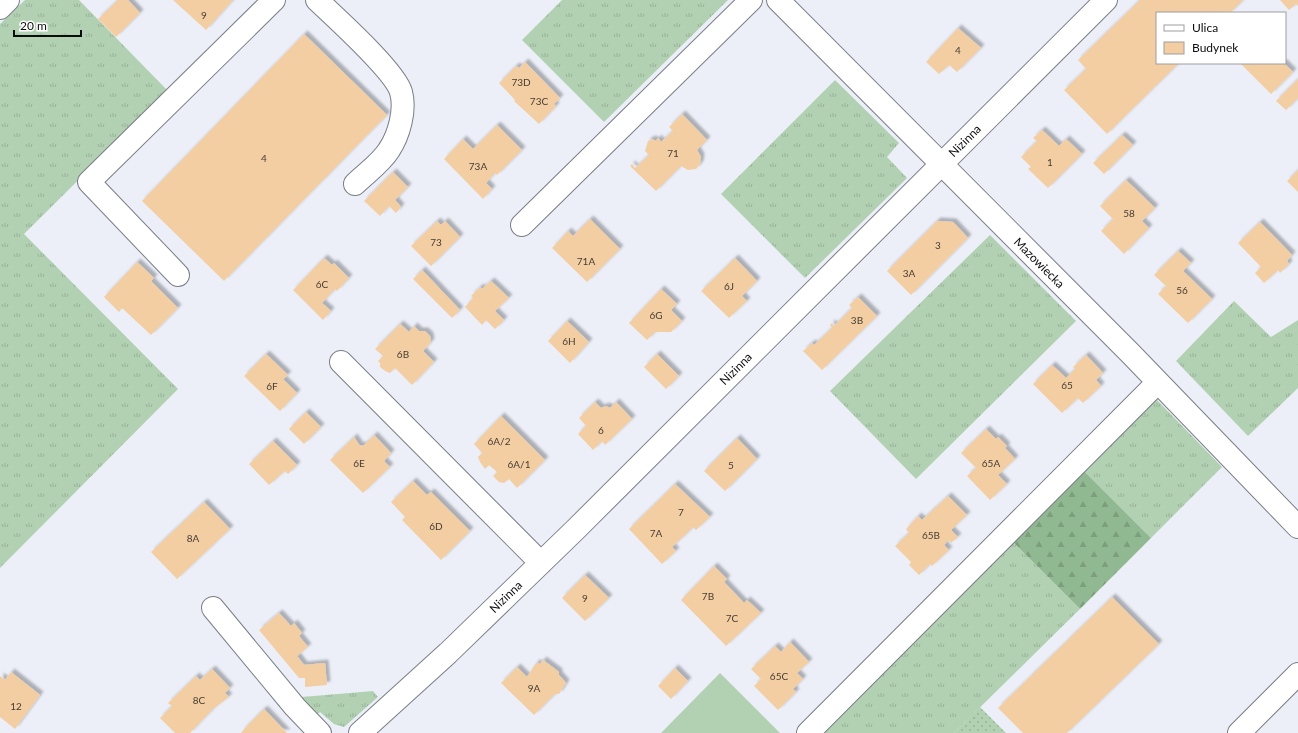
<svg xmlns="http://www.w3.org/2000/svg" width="1298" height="733" font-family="Lato,sans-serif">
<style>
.grass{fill:url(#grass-tufts)}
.forest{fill:url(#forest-firs)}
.garden{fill:url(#garden-dots)}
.pitch{fill:#b2d1b2}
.building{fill:#f3cea2;filter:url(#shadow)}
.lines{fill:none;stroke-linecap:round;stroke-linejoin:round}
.minor-casing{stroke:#7b7d86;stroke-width:24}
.minor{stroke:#fff;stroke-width:22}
.labels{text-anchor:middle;stroke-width:3;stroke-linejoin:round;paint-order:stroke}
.number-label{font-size:10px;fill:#463c34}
.street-label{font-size:12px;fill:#0c0c0f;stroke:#fff}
</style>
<defs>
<pattern id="grass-tufts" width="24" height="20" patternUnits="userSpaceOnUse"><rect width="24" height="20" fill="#b2d1b2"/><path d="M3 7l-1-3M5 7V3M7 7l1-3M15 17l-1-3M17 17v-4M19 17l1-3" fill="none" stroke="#98b298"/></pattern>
<pattern id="forest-firs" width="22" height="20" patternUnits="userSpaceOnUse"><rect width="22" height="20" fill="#91b991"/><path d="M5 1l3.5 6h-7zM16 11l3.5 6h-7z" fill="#7c9e7c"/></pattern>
<pattern id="garden-dots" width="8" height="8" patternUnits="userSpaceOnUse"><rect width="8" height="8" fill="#b2d1b2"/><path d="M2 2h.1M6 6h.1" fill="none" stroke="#98b298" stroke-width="1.8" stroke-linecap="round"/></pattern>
<filter id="shadow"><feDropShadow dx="3.5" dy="-3.5" stdDeviation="1" flood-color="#0004"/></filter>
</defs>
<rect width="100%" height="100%" fill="#eceff8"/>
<!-- grass -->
<path class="grass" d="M 25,0 L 79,0 L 168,91 L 24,234 L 178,389 L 0,568 L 0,24 Z
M 562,0 L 728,0 L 604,122 L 522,40 Z
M 835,80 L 899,143 L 887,157 L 907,178 L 805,278 L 721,194 Z
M 990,235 L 1076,321 L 916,479 L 830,391 Z
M 1234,301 L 1271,337 L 1298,320 L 1298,388 L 1248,436 L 1176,361 Z
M 1156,399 L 1222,467 L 1151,538 L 1084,471 Z
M 1013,542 L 1080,609 L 954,733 L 821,733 Z
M 373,691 L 378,697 L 344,727 L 334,724 L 320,712 L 316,716 L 302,701 L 302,697 Z"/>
<!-- forest -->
<path class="forest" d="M 1084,471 L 1151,538 L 1080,609 L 1013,542 Z"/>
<!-- garden -->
<path class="garden" d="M 980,707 L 1006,733 L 954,733 Z"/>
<!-- pitch -->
<path class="pitch" d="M 720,673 L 780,733 L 661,733 Z"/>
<!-- building -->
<path class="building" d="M 118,0 L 128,0 L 140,13 L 116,37 L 98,19 Z
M 173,0 L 233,0 L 206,30 Z
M 1140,0 L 1243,0 L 1230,13 L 1157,13 L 1157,63 L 1179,63 L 1107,134 L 1064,90 L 1086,69 L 1078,60 Z
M 1280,0 L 1298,0 L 1298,6 L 1296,4 L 1289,10 Z
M 958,28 L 981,48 L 957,72 L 949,65 L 939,74 L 926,62 Z
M 304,34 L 387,115 L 224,281 L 142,201 Z
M 525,62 L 560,98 L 554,104 L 556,106 L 539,124 L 514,101 L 515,100 L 499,83 L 516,66 L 519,68 Z
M 1240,63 L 1284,63 L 1293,72 L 1271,94 Z
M 1298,79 L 1298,98 L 1286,110 L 1276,101 Z
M 682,114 L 707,140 L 697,150 L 701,157 L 700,164 L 696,169 L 688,170 L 681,166 L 656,191 L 630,166 L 632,164 L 635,168 L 649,155 L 645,151 L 648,141 L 652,139 L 656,141 L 658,138 L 661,142 L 673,131 L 669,127 Z
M 497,125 L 522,150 L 497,175 L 495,173 L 486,183 L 492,189 L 483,199 L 444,159 L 463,139 L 473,149 Z
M 1042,130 L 1059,146 L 1066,139 L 1082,154 L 1048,188 L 1028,169 L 1031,167 L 1021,157 L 1037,141 L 1033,138 Z
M 1122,135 L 1133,145 L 1104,174 L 1093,163 Z
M 1298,170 L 1298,192 L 1287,181 Z
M 393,172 L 408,187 L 395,200 L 401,207 L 396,213 L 389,206 L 380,216 L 364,201 Z
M 1126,180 L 1155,208 L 1142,221 L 1149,228 L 1124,254 L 1101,231 L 1113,219 L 1100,206 Z
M 590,219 L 620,249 L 587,282 L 552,248 L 568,231 L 573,236 Z
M 437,221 L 441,225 L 445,221 L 460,237 L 431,266 L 411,246 Z
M 937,221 L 953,222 L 968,238 L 911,295 L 887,271 Z
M 1260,222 L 1292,255 L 1287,261 L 1289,264 L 1280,273 L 1278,270 L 1264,283 L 1255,273 L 1261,267 L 1238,243 Z
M 1178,251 L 1191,263 L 1183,271 L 1212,299 L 1188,323 L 1158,294 L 1166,286 L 1154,275 Z
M 324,258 L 332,265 L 334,263 L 349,278 L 337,291 L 335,289 L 322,303 L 331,311 L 323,320 L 293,290 Z
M 735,258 L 757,281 L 742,296 L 747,301 L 729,318 L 701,291 Z
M 137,262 L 154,278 L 151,281 L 178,308 L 151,335 L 122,308 L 119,312 L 104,297 Z
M 422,270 L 460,310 L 452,318 L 413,279 Z
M 491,281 L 509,298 L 495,311 L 504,320 L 495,329 L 486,320 L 482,325 L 465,307 L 473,298 L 471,296 L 480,287 L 482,289 Z
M 661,289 L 677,304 L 671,310 L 682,321 L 671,332 L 655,332 L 647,340 L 629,323 Z
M 858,297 L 877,316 L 822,370 L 803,351 L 812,343 L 814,345 L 832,328 L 830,325 L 832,323 L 834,326 L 852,308 L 849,305 Z
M 567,321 L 589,342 L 570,363 L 548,341 Z
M 400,324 L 409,332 L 414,326 L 419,331 L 425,331 L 430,336 L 431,342 L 423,351 L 434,362 L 412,385 L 395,368 L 390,373 L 385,371 L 380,367 L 380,363 L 378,361 L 383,356 L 375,349 Z
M 266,354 L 288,375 L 283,379 L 297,393 L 280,411 L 244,376 Z
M 657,354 L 679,376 L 666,389 L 644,367 Z
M 1086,355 L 1103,373 L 1096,380 L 1101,386 L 1083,403 L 1078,398 L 1062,413 L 1033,384 L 1052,365 L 1066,378 L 1075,369 L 1073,367 Z
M 595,402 L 601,408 L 606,406 L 610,408 L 616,402 L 632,419 L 605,445 L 602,441 L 593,450 L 578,434 L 586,426 L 579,418 Z
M 306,412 L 321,427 L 304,444 L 289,429 Z
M 501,416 L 545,460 L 517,488 L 509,479 L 504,483 L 499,482 L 493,476 L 497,472 L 489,465 L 485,469 L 480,462 L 478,457 L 482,453 L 474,444 Z
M 986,429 L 996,439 L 998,437 L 1007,446 L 1005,448 L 1015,459 L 998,475 L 1007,484 L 990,500 L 967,476 L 976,468 L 961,453 Z
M 374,435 L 391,453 L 384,461 L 390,467 L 363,493 L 330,460 L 354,437 L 360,446 L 362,445 L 363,446 Z
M 737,438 L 757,459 L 725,491 L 704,471 Z
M 273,441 L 297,465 L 288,474 L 285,471 L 269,485 L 249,464 Z
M 413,481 L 427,495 L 431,492 L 470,531 L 441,560 L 402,520 L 405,517 L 391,502 Z
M 675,484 L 710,517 L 696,530 L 693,527 L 683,537 L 672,547 L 676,551 L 662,564 L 629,529 Z
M 948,496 L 967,515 L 951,530 L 958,537 L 951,543 L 949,540 L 944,545 L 949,550 L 932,566 L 930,564 L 919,575 L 909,565 L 911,562 L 895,546 L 909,533 L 906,529 L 918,516 L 922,520 Z
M 204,502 L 230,529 L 177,579 L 151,552 Z
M 714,566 L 727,579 L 724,582 L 744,603 L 747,600 L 761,613 L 726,646 L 681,600 Z
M 585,575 L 609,598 L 585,621 L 562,598 Z
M 1112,597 L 1159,644 L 1067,733 L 1023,733 L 998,708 Z
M 279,613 L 291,626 L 294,623 L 302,633 L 299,636 L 308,647 L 297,656 L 304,665 L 325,663 L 327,685 L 305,687 L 305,678 L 299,678 L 259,630 Z
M 790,642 L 809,662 L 797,673 L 803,679 L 793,689 L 796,692 L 778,710 L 754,686 L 761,679 L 751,669 L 775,646 L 781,652 Z
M 543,660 L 559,672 L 559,675 L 566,683 L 559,694 L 555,694 L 534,715 L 501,683 L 517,667 L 527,677 L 536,663 L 540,664 Z
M 675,668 L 688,681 L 671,699 L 658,686 Z
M 212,669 L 230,688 L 225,693 L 229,697 L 213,709 L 190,733 L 175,733 L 160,718 L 172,706 L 168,703 L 196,676 L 200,680 Z
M 11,672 L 40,695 L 15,729 L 0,717 L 0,676 L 5,680 Z
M 264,709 L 287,733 L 241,733 L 245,728 Z"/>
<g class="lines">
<!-- minor casing -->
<g class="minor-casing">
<path id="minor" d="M 317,0 C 336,18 395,71 401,92 C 406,110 399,135 389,150 C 381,163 365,174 355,184
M 778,0 L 1131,354 L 1298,527
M 0,8 L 8,0
M 522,225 L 751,0
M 178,275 L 89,182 L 274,0
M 341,362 L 541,563
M 213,608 L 295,707 L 320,733
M 360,733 L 448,653 L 576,529 L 1106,0
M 808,733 L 1158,382
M 1239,733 L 1298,674"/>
</g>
<!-- minor -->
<use href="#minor" class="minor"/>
</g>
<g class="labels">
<!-- number labels -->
<g class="number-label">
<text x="204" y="19">9</text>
<text x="958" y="54">4</text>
<text x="521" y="86">73D</text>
<text x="539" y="105">73C</text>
<text x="673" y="157">71</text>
<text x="264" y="162">4</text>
<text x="1050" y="166">1</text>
<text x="478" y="170">73A</text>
<text x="1129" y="217">58</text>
<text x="436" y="246">73</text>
<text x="938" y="249">3</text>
<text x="586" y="265">71A</text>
<text x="909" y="277">3A</text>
<text x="322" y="288">6C</text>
<text x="729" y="290">6J</text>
<text x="1182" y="294">56</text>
<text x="656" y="319">6G</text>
<text x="857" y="324">3B</text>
<text x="569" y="345">6H</text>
<text x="403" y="358">6B</text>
<text x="1067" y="389">65</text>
<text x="272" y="390">6F</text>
<text x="601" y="434">6</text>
<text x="499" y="445">6A/2</text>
<text x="359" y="467">6E</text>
<text x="991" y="467">65A</text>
<text x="519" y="468">6A/1</text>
<text x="731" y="469">5</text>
<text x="681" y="516">7</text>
<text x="436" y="530">6D</text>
<text x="656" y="537">7A</text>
<text x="931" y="539">65B</text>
<text x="193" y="542">8A</text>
<text x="708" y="600">7B</text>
<text x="585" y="602">9</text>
<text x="732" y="622">7C</text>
<text x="779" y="680">65C</text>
<text x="534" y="692">9A</text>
<text x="199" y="704">8C</text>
<text x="16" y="710">12</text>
</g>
<!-- street labels -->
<g class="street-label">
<text transform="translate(965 141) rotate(-45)" y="4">Nizinna</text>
<text transform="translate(1039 263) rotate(45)" y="4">Mazowiecka</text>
<text transform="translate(736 369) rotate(-45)" y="4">Nizinna</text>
<text transform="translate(506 597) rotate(-44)" y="4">Nizinna</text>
</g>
</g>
<!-- legend -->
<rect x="1156" y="12" width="130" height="52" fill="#ffffff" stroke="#9e9e9f"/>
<rect x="1164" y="25" width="20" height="6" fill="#ffffff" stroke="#9e9e9f"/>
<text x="1192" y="32" font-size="12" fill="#0c0c0f">Ulica</text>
<rect x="1164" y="42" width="20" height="12" fill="#f3cea2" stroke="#9e9e9f"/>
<text x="1192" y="52" font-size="12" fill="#0c0c0f">Budynek</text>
<!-- scale -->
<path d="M14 30v6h67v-6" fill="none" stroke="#0c0c0f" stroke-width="2"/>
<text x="20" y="30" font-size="12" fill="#0c0c0f" stroke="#ffffff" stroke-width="3" paint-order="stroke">20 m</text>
</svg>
